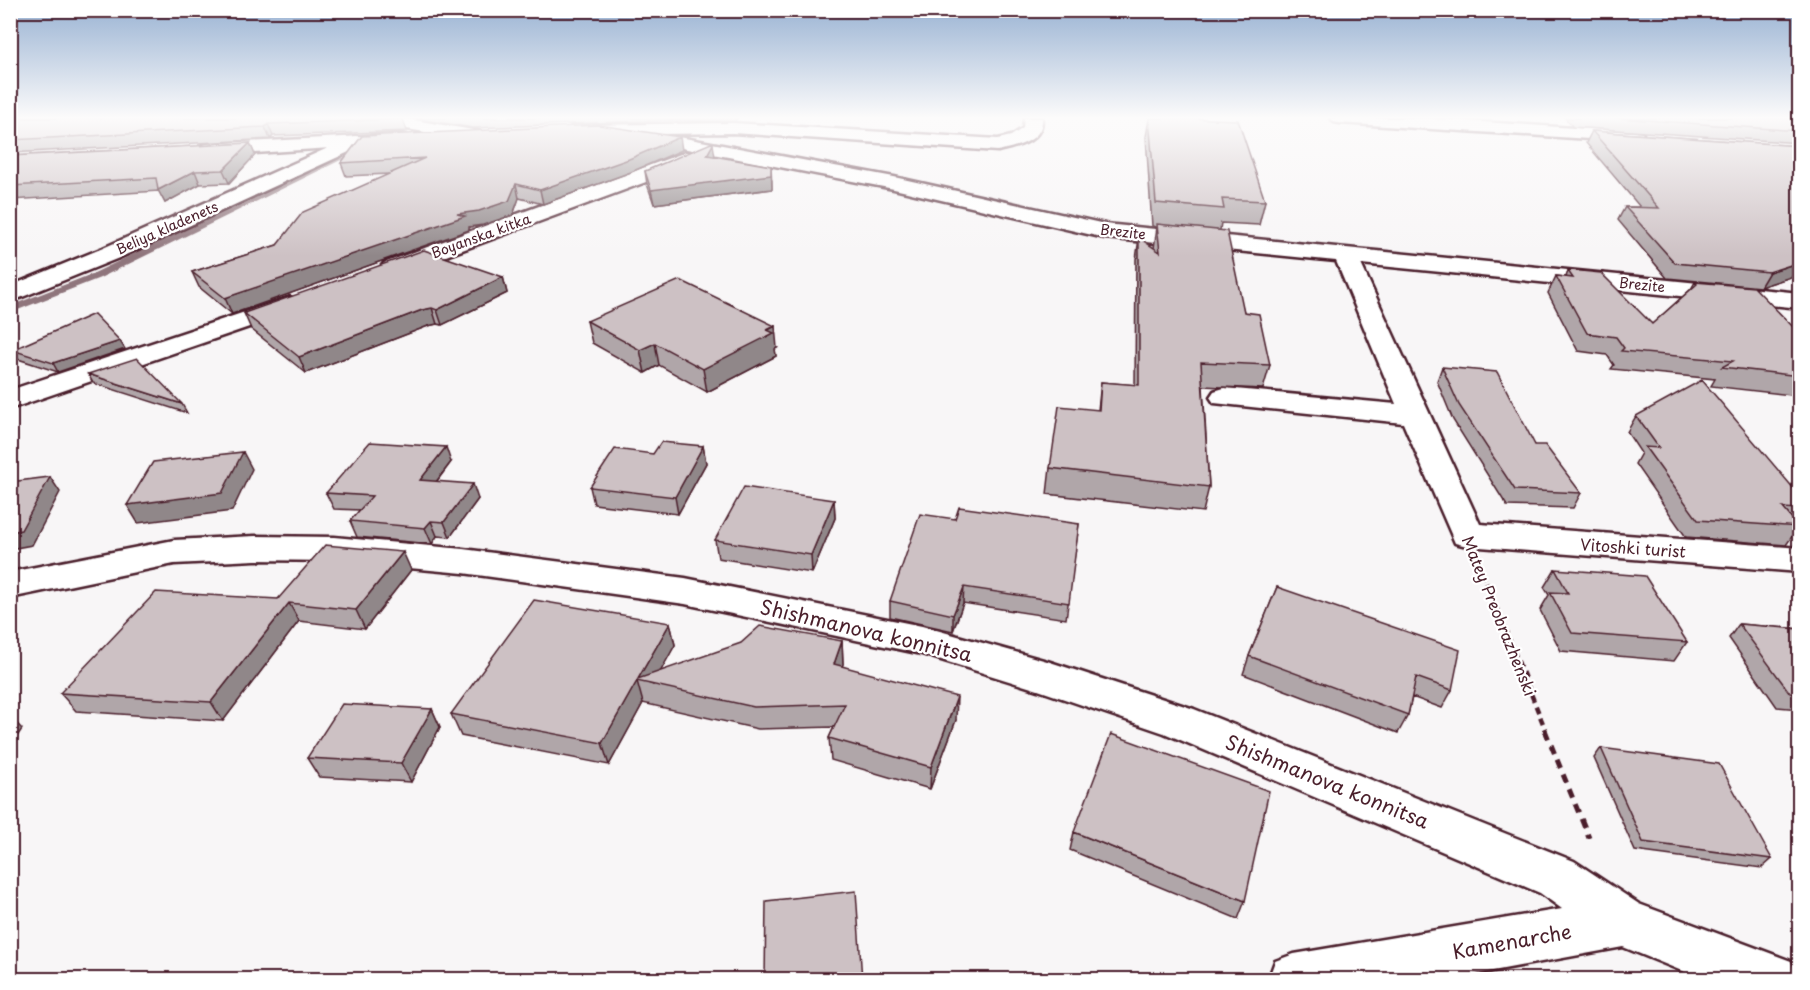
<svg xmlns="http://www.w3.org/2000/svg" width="1810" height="990" font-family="'Playpen Sans',sans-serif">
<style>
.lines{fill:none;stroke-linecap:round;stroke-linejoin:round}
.stream{fill:#8f747b;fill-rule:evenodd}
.street-casing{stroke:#4a1f2b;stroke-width:5}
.secondary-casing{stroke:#4a1f2b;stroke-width:5}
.path-far1{stroke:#4a1f2b;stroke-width:4.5;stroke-dasharray:7 5;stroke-linecap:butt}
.path{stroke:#4a1f2b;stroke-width:5;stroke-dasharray:9 7;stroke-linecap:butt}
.street{fill:#fff;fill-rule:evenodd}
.secondary{fill:#fff;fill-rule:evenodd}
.wall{fill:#b0a6a9;stroke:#4a1f2b;stroke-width:1.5}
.shaded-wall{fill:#908789;stroke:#4a1f2b;stroke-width:1.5}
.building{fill:#cdc1c4;stroke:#4a1f2b;stroke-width:1.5}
.labels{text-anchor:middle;stroke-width:4.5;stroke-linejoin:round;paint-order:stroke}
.far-street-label{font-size:14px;fill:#4a1f2b;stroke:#fff}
.street-label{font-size:16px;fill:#4a1f2b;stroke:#fff}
.near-street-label{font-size:20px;fill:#4a1f2b;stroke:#fff}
</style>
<rect width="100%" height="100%" fill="#f8f6f7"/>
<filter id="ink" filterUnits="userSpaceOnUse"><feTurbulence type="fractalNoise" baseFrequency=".0167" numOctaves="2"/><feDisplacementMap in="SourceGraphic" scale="12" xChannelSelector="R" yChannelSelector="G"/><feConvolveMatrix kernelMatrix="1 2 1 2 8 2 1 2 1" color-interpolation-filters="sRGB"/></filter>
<g filter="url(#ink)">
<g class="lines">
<!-- stream -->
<path class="stream" d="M 338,156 L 345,158 L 100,278 L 10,313 L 10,306 L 92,274 Z"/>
<!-- street casing -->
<g class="street-casing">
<path id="street" d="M 362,118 L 402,118 L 473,130 L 479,131 L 482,135 L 479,139 L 473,140 L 365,122 Z
M 636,129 L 894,177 L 1105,224 L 1800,293 L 1800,308 L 1361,264 L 1480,524 L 1800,548 L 1800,572 L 1467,546 L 1455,543 L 1403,423 L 1214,403 L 1210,397 L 1214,391 L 1224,388 L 1396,404 L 1336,261 L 1105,238 L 894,189 L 630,138 L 627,134 L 630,130 Z
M 355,136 L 362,138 L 364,142 L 362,146 L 119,258 L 10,302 L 10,286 L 103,248 Z
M 686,152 L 693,154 L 696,158 L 693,162 L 646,182 L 400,273 L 392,275 L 384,273 L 380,268 L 384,263 Z
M 290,297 L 299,300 L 303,305 L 299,310 L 10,409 L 10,390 Z
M 255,536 L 334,537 L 463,549 L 685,578 L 922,626 L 1047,661 L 1194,709 L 1574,861 L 1639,904 L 1791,961 L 1798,980 L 1704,980 L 1623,947 L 1444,980 L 1268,980 L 1275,961 L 1294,954 L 1562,909 L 1540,893 L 1164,733 L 1038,690 L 922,654 L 685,604 L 463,573 L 334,561 L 255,560 L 174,564 L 10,598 L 10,572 L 174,540 Z"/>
</g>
<!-- secondary casing -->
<g class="secondary-casing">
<path id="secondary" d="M 1024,118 L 1042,118 C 1043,142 1017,146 998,151 L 733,133 L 578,135 L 572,134 L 569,130 L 572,126 L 578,125 L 733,123 L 998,139 L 1011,136 L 1023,128 Z
M 1331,118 L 1420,118 L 1636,132 L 1642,133 L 1645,137 L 1642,141 L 1636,142 L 1340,123 L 1334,122 Z
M 401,134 L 407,135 L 410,139 L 407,143 L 207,156 L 200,154 L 198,150 L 200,146 L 207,144 Z"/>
</g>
<!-- path-far1 -->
<path class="path-far1" d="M 1482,572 L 1546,731"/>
<!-- path -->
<path class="path" d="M 1545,730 L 1589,838"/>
<!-- street -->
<use href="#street" class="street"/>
<!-- secondary -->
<use href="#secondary" class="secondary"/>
</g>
<!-- wall -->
<path class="wall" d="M 10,118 L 403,119 L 407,131 L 273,136 L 270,139 L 10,153 Z
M 414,118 L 737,118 L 735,121 L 668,120 L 473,128 Z
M 1149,118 L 1265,201 L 1259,225 L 1221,223 L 1220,230 L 1244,312 L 1270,365 L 1263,389 L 1203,386 L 1209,487 L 1203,512 L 1047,494 L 1050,468 L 1098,410 L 1101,382 L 1135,385 L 1136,259 L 1139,238 L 1154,248 L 1157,227 L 1152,226 L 1146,137 Z
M 1565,118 L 1800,118 L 1800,143 L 1573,127 Z
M 1592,131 L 1800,146 L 1800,274 L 1760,287 L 1667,278 L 1618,220 L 1625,207 L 1640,207 L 1586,143 Z
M 362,136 L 682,150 L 631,172 L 543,204 L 519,198 L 513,215 L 483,225 L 469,227 L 469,230 L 232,314 L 199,287 L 192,272 L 277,245 L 390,174 L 346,176 L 341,163 Z
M 250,143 L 255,155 L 229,183 L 200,184 L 165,203 L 159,191 L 10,200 L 10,156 Z
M 715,157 L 772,180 L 772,189 L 654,204 L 647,184 L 645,171 Z
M 1568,271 L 1652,324 L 1691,289 L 1695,282 L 1800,334 L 1800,396 L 1711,386 L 1715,379 L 1611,369 L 1614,365 L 1607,355 L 1578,351 L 1548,293 L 1556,276 L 1566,277 Z
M 503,277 L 507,293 L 442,325 L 437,324 L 428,326 L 306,373 L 251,329 L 244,313 Z
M 587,321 L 777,348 L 775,349 L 776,356 L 707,392 L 659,365 L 645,373 L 592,343 Z
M 125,349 L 58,372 L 18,359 L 12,350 Z
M 1442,367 L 1535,445 L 1581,493 L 1573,508 L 1507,506 L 1453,420 L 1437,381 Z
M 88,374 L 182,404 L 187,413 L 93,383 Z
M 1636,416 L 1800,496 L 1799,527 L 1786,545 L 1686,537 L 1635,464 L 1641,453 L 1627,432 Z
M 703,446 L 706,463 L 678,514 L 594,504 L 590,487 L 653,454 Z
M 451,462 L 437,481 L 478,499 L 450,537 L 437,536 L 432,544 L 357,537 L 350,521 L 360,510 L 334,509 L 326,493 Z
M 834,500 L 835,518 L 812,573 L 718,558 L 715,540 Z
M 955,519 L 1079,524 L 1066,619 L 963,603 L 953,631 L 890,617 L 890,601 Z
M 1555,569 L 1687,642 L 1674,661 L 1561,651 L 1540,610 L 1549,595 L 1544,587 Z
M 411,570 L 365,629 L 299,621 L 223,721 L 76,711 L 60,693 L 278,599 Z
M 1277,587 L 1452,690 L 1442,708 L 1412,697 L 1408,715 L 1398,733 L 1243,674 L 1249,656 Z
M 670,623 L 675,645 L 660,671 L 842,641 L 843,664 L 842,666 L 956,720 L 930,789 L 831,760 L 829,738 L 834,727 L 758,729 L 643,703 L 609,765 L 461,736 L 451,714 Z
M 1739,624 L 1800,629 L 1800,709 L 1777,707 L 1729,638 Z
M 432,709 L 440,727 L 411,782 L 319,777 L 307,758 Z
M 1601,748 L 1772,859 L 1762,868 L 1635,851 L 1594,758 Z
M 1074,832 L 1245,901 L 1238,919 L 1070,850 Z"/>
<!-- shaded-wall -->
<path class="shaded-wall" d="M 268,124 L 273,136 L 270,139 L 265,127 Z
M 680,137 L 682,150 L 631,172 L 543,204 L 540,190 Z
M 250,143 L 255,155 L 229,183 L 223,170 Z
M 713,144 L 715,157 L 707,155 Z
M 771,166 L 772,189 L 654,204 L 651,190 Z
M 195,171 L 200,184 L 165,203 L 158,190 Z
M 516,184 L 519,198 L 513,215 L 483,225 L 469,227 L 469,230 L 232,314 L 225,298 L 457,214 Z
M 1800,262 L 1800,274 L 1760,287 L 1769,272 Z
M 503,277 L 507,293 L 442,325 L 437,310 Z
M 432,308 L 437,324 L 428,326 L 306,373 L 299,357 L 422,310 Z
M 775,326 L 777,348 L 775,349 L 776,356 L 707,392 L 703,369 Z
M 120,341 L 125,349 L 58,372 L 53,363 Z
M 655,343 L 659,365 L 645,373 L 640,350 Z
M 703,446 L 706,463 L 678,514 L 675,497 Z
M 446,447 L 451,462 L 426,495 L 420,480 Z
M 243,452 L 252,469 L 232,511 L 138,523 L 127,505 Z
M 50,477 L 60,492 L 32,545 L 10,549 L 10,532 Z
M 473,484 L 478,499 L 450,537 L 444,522 Z
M 834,500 L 835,518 L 812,573 L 811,555 Z
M 431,521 L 437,536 L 432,544 L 425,528 Z
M 403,552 L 411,570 L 365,629 L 356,610 Z
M 964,587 L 963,603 L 953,631 L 953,615 Z
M 289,603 L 299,621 L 223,721 L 211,702 Z
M 670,623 L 675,645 L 653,685 L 638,679 Z
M 842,641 L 843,664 L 836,686 L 834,664 Z
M 637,681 L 643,703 L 609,765 L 602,743 Z
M 957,697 L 956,720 L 930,789 L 931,767 Z
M 432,709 L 440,727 L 411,782 L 401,763 Z
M 10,716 L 22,729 L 10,747 Z"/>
<!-- building -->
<path class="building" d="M 10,118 L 393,118 L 403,119 L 268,124 L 265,127 L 10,140 Z
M 1149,118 L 1186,118 L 1238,120 L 1265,201 L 1222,199 L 1224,209 L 1156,203 Z
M 1617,118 L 1796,118 L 1800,120 L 1800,131 Z
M 599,125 L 680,137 L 629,159 L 540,190 L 516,184 L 509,201 L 479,211 L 457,214 L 465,216 L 225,298 L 192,272 L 277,245 L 303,212 L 425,158 L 341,163 L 362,136 Z
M 1592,131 L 1800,146 L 1800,262 L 1769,272 L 1675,263 L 1625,207 L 1659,208 Z
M 250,143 L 223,170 L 195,171 L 158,190 L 156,178 L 10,186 L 10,156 Z
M 711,143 L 713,144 L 707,155 L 771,166 L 771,175 L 651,190 L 645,171 Z
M 1157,224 L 1227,231 L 1244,312 L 1259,314 L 1270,365 L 1201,362 L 1209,487 L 1050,468 L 1059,406 L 1099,410 L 1101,382 L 1139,385 L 1139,238 L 1160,252 Z
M 424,250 L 503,277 L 437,310 L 432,308 L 422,310 L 299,357 L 244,313 Z
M 1571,270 L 1601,273 L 1652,324 L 1697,284 L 1695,282 L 1754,287 L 1800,334 L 1800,376 L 1722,367 L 1733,361 L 1621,351 L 1624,348 L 1616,337 L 1587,333 L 1556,276 L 1573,278 L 1568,271 Z
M 680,280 L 775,326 L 767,330 L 774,333 L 703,369 L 655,343 L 640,350 L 587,321 Z
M 94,314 L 120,341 L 53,363 L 12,350 Z
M 137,358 L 182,404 L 88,374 Z
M 1442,367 L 1497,372 L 1535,445 L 1545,445 L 1581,493 L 1515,490 L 1459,405 Z
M 1702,380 L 1800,496 L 1800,509 L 1783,508 L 1799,527 L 1698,520 L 1645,447 L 1659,448 L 1636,416 Z
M 370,442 L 446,447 L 420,480 L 473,484 L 444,522 L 431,521 L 425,528 L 350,521 L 372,496 L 326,493 Z
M 661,442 L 703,446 L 675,497 L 590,487 L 615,449 L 653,454 Z
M 243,452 L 222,493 L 127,505 L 153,462 Z
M 50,477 L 21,530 L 10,532 L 10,482 Z
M 744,487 L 834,500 L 811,555 L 715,540 Z
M 959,507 L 1079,524 L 1069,603 L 964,587 L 953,615 L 890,601 L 920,514 L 955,519 Z
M 325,545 L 403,552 L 356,610 L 289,603 L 211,702 L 60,693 L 156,592 L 278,599 Z
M 1555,569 L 1645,576 L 1687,642 L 1572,633 L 1550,592 L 1568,593 Z
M 1277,587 L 1460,650 L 1452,690 L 1416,677 L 1408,715 L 1249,656 Z
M 534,600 L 670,623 L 638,679 L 741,643 L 760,626 L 842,641 L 834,664 L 957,697 L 931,767 L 829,738 L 845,704 L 754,707 L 637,681 L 602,743 L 451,714 Z
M 1739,624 L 1800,629 L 1800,694 L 1790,693 Z
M 342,704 L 432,709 L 401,763 L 307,758 Z
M 1111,734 L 1269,791 L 1245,901 L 1074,832 Z
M 1601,748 L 1719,764 L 1772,859 L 1643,842 Z
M 856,891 L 862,980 L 765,980 L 766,901 Z"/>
</g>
<!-- sky -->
<linearGradient id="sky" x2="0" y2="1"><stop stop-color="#97b1d2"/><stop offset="0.46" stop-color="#fcfbfb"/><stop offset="1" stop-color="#fcfbfb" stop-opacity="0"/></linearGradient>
<rect width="1810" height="256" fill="url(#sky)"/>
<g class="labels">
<!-- far-street labels -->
<g class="far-street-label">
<text transform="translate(167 228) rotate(-24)" y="5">Beliya kladenets</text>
<text transform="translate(1123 232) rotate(7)" y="5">Brezite</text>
<text transform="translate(481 236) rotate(-20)" y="5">Boyanska kitka</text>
<text transform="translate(1642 285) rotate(6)" y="5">Brezite</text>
</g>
<!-- street labels -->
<g class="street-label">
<text transform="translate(1633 548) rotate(4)" y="6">Vitoshki turist</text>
<text transform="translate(1499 616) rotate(68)" y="6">Matey Preobrazhenski</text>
</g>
<!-- near-street labels -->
<g class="near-street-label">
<text transform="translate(866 631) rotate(13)" y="7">Shishmanova konnitsa</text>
<text transform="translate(1327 782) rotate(22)" y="7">Shishmanova konnitsa</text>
<text transform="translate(1512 942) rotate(-10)" y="7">Kamenarche</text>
</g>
</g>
<!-- margin -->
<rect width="1810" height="990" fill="none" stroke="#fff" stroke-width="36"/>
<rect x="18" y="18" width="1774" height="954" fill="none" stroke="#4a1f2b" stroke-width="2" filter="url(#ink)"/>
</svg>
